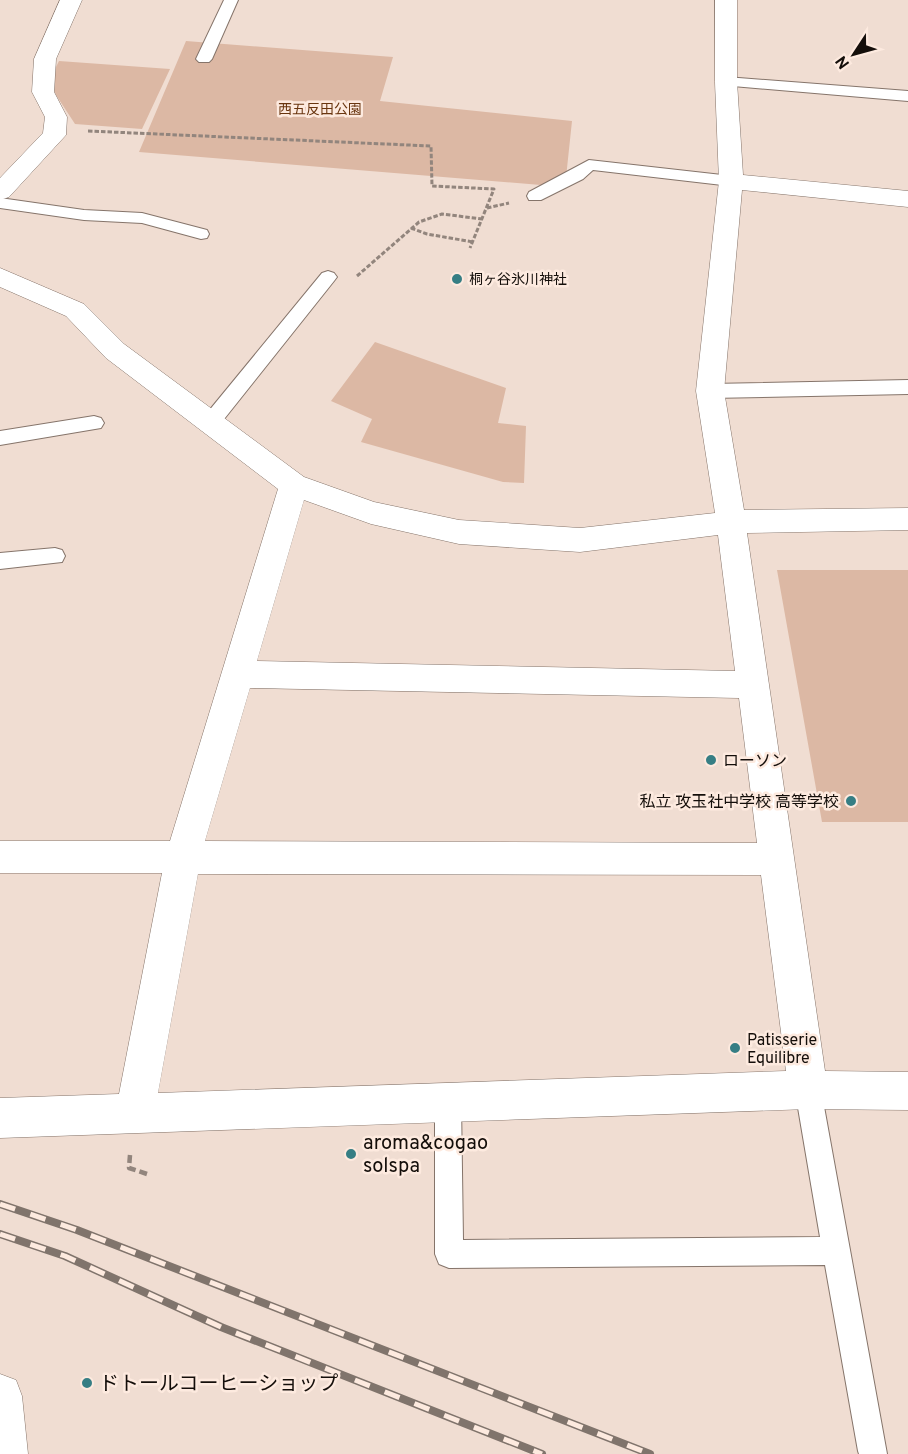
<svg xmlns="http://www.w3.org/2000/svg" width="908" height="1454" font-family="Overpass,'Noto Sans JP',sans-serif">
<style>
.green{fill:#dcb8a4}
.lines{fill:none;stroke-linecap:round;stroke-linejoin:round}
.lane-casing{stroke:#85746a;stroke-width:2}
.street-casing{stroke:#85746a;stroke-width:1}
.path-far1{stroke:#92857d;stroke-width:3;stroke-dasharray:4.5 2;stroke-linecap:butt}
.path{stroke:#92857d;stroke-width:4.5;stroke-dasharray:8 4;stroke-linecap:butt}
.lane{fill:#fff;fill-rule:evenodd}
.street{fill:#fff;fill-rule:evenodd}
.rail-casing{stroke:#80746c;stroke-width:8}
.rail{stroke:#fdeadf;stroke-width:5;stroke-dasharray:16;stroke-linecap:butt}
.poi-dot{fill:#367e84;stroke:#fdeadf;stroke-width:2}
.labels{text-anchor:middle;stroke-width:5;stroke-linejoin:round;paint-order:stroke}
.far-park-label{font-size:14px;fill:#69350f;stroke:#fdeadf}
.far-poi-label{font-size:14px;fill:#140e0a;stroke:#fdeadf;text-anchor:start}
.poi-label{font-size:16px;fill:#140e0a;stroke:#fdeadf;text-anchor:start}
.near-poi-label{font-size:20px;fill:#140e0a;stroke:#fdeadf;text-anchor:start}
</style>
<rect width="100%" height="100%" fill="#f0ddd2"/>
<!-- green -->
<path class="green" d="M 186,41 L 393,57 L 380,101 L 572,121 L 565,187 L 139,152 Z
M 59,61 L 170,69 L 142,129 L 75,124 L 56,95 L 50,79 Z
M 375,342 L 506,388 L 498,423 L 526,426 L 524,483 L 503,482 L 361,442 L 372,419 L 331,401 Z
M 777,570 L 908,570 L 908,822 L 822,822 Z"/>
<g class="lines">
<!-- lane casing -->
<g class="lane-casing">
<path id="lane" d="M 224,0 L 238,0 L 212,59 L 209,62 L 199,62 L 196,59 Z
M 726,77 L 908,91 L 908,101 L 721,85 L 718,82 L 721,79 Z
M 589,160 L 731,176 L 739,181 L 731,186 L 593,170 L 583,179 L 541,200 L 529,200 L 527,196 L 529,192 Z
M 0,198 L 84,210 L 142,213 L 207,230 L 209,234 L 207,238 L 201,239 L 142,223 L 84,220 L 0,208 Z
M 328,271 L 334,273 L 337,277 L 334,281 L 217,428 L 210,430 L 203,428 L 200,423 L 203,418 L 322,273 Z
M 908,380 L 908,394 L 710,398 L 703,396 L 701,391 L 703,386 L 710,384 Z
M 94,416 L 101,418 L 104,423 L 101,428 L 0,445 L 0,431 Z
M 55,548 L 62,550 L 65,556 L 62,562 L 0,569 L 0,553 Z
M 808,1077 L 817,1081 L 821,1090 L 887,1454 L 859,1454 L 858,1451 L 825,1265 L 449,1268 L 439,1264 L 435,1254 L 435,1102 L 439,1093 L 448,1089 L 457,1093 L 461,1102 L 463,1240 L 820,1237 L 795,1090 L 799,1081 Z"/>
</g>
<!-- street casing -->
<g class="street-casing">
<path id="street" d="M 60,0 L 82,0 L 56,59 L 54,92 L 67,117 L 66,135 L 9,197 L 0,200 L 0,178 L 43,133 L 45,117 L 32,92 L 34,59 Z
M 715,0 L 737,0 L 737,82 L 743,175 L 908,191 L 908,207 L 742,190 L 724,391 L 744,510 L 908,508 L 908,530 L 747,533 L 825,1071 L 908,1072 L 908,1110 L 808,1109 L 0,1138 L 0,1098 L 119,1094 L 162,873 L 0,873 L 0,841 L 170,841 L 278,489 L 106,358 L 66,316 L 0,287 L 0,268 L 84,304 L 124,344 L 304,477 L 374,502 L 459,520 L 580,528 L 715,513 L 696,391 L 719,181 L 715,82 ZM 304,500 L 371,524 L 459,544 L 580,552 L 718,535 L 735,671 L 257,661 ZM 250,688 L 739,698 L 757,843 L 205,841 ZM 198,874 L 761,875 L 786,1071 L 158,1093 Z
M 0,1374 L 16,1380 L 22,1396 L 28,1454 L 0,1454 Z"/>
</g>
<!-- path-far1 -->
<path class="path-far1" d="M 88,131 L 431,146 L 432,186 L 494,189 L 470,248
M 487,208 L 509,203
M 411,228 L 427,234 L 473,242
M 357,276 L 419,222 L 442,214 L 482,219"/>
<!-- path -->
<path class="path" d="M 130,1155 L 129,1168 L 150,1175"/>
<!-- lane -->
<use href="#lane" class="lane"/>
<!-- street -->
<use href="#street" class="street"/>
<!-- rail casing -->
<g class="rail-casing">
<path id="rail" d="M 0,1204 L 77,1230 L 650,1454
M 0,1234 L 65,1256 L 221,1327 L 542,1454"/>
</g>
<!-- rail -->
<use href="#rail" class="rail"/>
</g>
<!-- markers -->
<g class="poi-dot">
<circle cx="457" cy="279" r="6"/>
<circle cx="711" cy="760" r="6"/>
<circle cx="851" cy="801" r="6"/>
<circle cx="735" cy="1048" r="6"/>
<circle cx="351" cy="1154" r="6"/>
<circle cx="87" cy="1383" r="6"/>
</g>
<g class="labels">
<!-- far-park labels -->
<g class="far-park-label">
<text x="320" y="114">西五反田公園</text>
</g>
<!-- far-poi labels -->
<g class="far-poi-label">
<text x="469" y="284">桐ヶ谷氷川神社</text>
</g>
<!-- poi labels -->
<g class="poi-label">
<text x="723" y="766">ローソン</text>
<text x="839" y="807" text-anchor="end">私立 攻玉社中学校 高等学校</text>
<text x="747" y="1045">Patisserie<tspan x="747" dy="18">Equilibre</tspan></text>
</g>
<!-- near-poi labels -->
<g class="near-poi-label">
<text x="363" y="1149">aroma&amp;cogao<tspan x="363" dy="23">solspa</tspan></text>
<text x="99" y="1390">ドトールコーヒーショップ</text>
</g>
</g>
<!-- north arrow -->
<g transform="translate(854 54) rotate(234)" stroke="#fdeadf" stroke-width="4.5" paint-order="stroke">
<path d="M0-4.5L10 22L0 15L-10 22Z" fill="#140e0a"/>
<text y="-9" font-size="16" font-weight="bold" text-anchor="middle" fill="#140e0a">N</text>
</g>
</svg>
